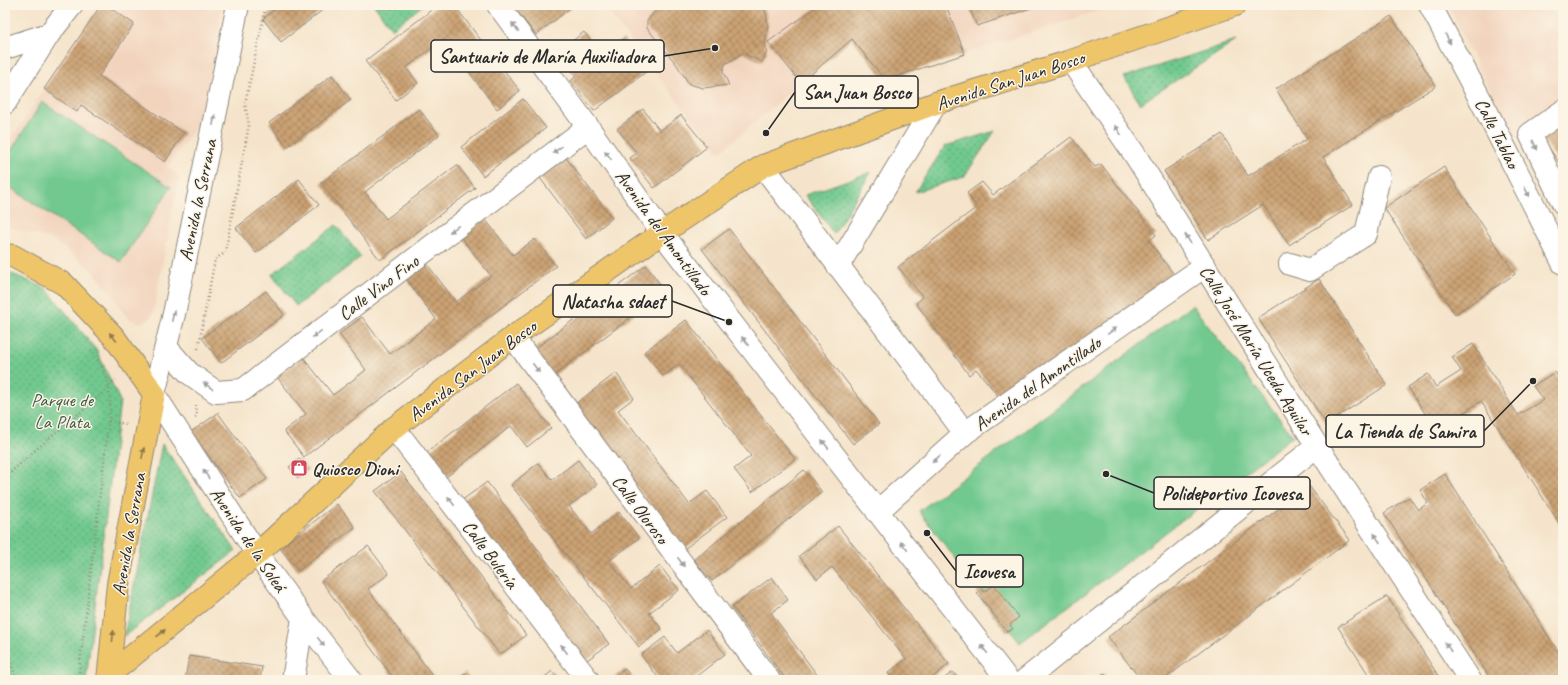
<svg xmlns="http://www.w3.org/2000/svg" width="1568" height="685" font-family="Caveat,sans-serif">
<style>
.built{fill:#f2d4be}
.green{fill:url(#green-dots);stroke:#4e7a5d}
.pitch{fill:#71c98f;stroke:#4e7a5d}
.building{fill:url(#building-cross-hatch)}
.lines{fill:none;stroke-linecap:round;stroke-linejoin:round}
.minor-casing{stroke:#90887b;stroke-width:24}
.major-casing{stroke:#90887b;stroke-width:24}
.path{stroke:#90887b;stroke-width:2.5;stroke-dasharray:1 3;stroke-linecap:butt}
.minor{stroke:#fff;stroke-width:22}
.major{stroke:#eec569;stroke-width:22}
.oneway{fill:#a0a0a0}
.oneway2{fill:#8c784a}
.labels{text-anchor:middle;stroke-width:3;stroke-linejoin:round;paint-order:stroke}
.street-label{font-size:19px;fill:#2b2b2b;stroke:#fcf5e5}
.park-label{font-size:19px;fill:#405a49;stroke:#fcf5e5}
.poi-label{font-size:19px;font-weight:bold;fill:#2b2b2b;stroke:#fcf5e5;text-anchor:start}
.leader{fill:none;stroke:#2b2b2b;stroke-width:1.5}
.callout-dot{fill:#2b2b2b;stroke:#fcf5e5;stroke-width:1.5}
.callout{fill:#fcf5e5;stroke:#2b2b2b;stroke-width:1.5}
.callout-label{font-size:20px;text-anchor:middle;font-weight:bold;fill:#2b2b2b}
</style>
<defs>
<pattern id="green-dots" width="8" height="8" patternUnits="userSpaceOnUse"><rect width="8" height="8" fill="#71c98f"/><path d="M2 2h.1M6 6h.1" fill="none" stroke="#5da375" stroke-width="1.8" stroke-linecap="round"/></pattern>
<pattern id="building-cross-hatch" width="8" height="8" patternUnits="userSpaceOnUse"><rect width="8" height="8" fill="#cba273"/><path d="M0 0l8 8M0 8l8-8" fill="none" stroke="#a5845f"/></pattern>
</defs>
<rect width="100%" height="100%" fill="#fcf5e5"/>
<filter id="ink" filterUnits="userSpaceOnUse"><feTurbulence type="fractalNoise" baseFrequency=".025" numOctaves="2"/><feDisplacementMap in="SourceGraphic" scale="8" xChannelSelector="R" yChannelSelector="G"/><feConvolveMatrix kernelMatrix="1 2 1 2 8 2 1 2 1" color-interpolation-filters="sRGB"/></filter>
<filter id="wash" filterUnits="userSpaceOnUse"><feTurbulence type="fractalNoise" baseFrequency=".012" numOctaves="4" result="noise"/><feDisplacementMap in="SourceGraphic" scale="16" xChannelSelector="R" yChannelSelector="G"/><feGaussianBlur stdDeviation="0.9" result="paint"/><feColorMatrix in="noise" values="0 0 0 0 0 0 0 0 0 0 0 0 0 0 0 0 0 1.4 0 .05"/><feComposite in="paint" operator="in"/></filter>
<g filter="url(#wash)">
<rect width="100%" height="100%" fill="#f5e4cb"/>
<!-- built -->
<path class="built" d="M 99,5 L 220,5 L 221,10 L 219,32 L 203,107 L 197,125 L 167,167 L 179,176 L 154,310 L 150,319 L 140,323 L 130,319 L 122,311 L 115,298 L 95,274 L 68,250 L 51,239 L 21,230 L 5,227 L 5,149 Z
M 603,5 L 1116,5 L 885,80 L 852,39 L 719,153 Z
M 1447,5 L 1563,5 L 1563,103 L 1513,137 Z"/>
<!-- green -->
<path class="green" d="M 374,5 L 423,5 L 392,29 Z
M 1236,41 L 1140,104 L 1124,77 Z
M 995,131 L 964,177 L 915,192 L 945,146 Z
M 871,172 L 834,234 L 805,195 Z
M 336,225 L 361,257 L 296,306 L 272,274 Z
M 5,271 L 46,288 L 97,351 L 120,401 L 86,680 L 5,680 Z
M 162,444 L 236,551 L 124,636 Z"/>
<!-- pitch -->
<path class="pitch" d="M 42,102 L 171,187 L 121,262 L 5,184 L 5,160 Z
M 1192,305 L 1293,436 L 1020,643 L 1010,630 L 1007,632 L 977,593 L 979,590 L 919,511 Z"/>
<g id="blocks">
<!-- building -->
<path class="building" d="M 101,5 L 106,5 L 134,24 L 99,76 L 184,133 L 165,162 L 81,105 L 77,112 L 44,89 Z
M 280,5 L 329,5 L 281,42 L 263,19 Z
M 438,5 L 454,5 L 520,91 L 497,109 L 444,39 L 406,68 L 418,83 L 396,100 L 365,61 Z
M 512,5 L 574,5 L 536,35 Z
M 650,5 L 762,5 L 766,13 L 768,26 L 765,44 L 767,52 L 762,62 L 743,53 L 725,64 L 723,72 L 729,85 L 703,88 L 689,84 L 677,65 L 647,28 L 647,21 L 656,10 Z
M 819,5 L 946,5 L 965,54 L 885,80 L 852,39 L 801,83 L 768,42 Z
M 968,5 L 1040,5 L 977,26 Z
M 1391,16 L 1436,86 L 1323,157 L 1353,205 L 1289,245 L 1263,205 L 1208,240 L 1164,171 L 1222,134 L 1248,176 L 1307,139 L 1276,89 Z
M 584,32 L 602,55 L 623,39 L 647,71 L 594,111 L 571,81 L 576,76 L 558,52 Z
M 332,75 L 351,100 L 287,147 L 269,123 Z
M 523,99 L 546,128 L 483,176 L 461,147 Z
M 419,109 L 439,135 L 365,192 L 386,219 L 457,165 L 475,188 L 380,260 L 321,183 Z
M 643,109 L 660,131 L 681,115 L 707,147 L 654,188 L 630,158 L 637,153 L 617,129 Z
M 1563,120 L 1563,168 L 1538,132 Z
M 1071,137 L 1095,167 L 1101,164 L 1156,235 L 1149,241 L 1175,276 L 1006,405 L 976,369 L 969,375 L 916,303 L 923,297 L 898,267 L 977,207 L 967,193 L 982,182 L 993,195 Z
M 563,154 L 612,218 L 586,239 L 537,174 Z
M 1444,167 L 1515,274 L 1455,314 L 1384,208 Z
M 299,179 L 319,205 L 256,253 L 236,228 Z
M 485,219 L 513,255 L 535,239 L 556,266 L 304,457 L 284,431 L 306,414 L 277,377 L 303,357 L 333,395 L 366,370 L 339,334 L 362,317 L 390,354 L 436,319 L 407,280 L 427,264 L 456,302 L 491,276 L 461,237 Z
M 729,229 L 879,424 L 853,444 L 702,249 Z
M 646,265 L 665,291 L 552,377 L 532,351 Z
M 1319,279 L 1387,385 L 1326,424 L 1258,318 Z
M 266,291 L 284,315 L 221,363 L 202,338 Z
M 686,320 L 795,459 L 752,492 L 734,469 L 751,456 L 679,364 L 663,376 L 644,352 Z
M 1473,344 L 1518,415 L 1543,400 L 1533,386 L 1555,372 L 1563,384 L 1563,529 L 1481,401 L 1456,418 L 1466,434 L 1446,446 L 1408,387 L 1428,374 L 1436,387 L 1461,371 L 1452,357 Z
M 616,373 L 634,398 L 618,410 L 689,504 L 707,491 L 727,517 L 684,549 L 574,405 Z
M 516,383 L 551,428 L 527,447 L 511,426 L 445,478 L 426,453 Z
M 218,413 L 267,479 L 240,498 L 191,432 Z
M 299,459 L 308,470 L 298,478 L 289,467 Z
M 578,460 L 597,485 L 569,506 L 591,534 L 619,512 L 639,538 L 609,561 L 631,589 L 660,566 L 679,590 L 649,613 L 662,629 L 639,647 L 511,485 L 538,463 L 552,480 Z
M 804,470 L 822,492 L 712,581 L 694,560 Z
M 401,472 L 526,635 L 500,655 L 375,491 Z
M 1445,474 L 1563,659 L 1563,680 L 1491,680 L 1384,513 L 1409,497 L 1418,510 L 1428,503 L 1420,490 Z
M 487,482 L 609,644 L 583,663 L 461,501 Z
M 1309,486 L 1350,540 L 1163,680 L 1141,680 L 1108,637 Z
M 337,504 L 355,527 L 298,571 L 280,548 Z
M 838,526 L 949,664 L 929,680 L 893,680 L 888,673 L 906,659 L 832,567 L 817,579 L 799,556 Z
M 368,546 L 389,574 L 368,589 L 436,680 L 395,680 L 321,581 Z
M 772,577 L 788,600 L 771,613 L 821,680 L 786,680 L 732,607 Z
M 994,585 L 1019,617 L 1010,625 L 1013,629 L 1007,632 L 977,593 L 982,589 L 984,592 Z
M 1387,596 L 1441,680 L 1372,680 L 1338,627 Z
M 707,630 L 725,654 L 694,678 L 695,680 L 660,680 L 641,655 L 665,637 L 677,653 Z
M 189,656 L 262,667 L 260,680 L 185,680 Z
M 625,669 L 634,680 L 610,680 Z
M 552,671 L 559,680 L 541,680 Z
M 953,672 L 959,680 L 942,680 Z
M 465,673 L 470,680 L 455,680 Z
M 1104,673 L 1109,680 L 1094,680 Z"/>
</g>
</g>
<g filter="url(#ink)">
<use href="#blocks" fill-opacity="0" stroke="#90887b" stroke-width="1"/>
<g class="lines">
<!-- minor casing -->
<g class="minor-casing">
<path id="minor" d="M 238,5 L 174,314 L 154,394 L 257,554 L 303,618 L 351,680
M 498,5 L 588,127 L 662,233 L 1008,680
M 1430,5 L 1487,112 L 1563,263
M 5,48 L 49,34
M 1071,61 L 1135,155 L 1317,446 L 1470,680
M 5,103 L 49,34 L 72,5
M 1563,111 L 1530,134 L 1563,203
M 763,166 L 965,433
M 1290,264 L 1310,270 L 1366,234 L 1379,177
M 838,266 L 936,103
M 513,337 L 769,680
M 166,347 L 189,373 L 216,392 L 243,390 L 588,127
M 394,428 L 588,680
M 877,512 L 965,433 L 1205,266
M 293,680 L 303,618
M 1025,680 L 1317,446"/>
</g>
<!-- major casing -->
<g class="major-casing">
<path id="major" d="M 5,255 L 13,256 L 64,284 L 114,337 L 154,394 L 118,584 L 108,680
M 109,675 L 257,554 L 394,428 L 513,337 L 662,233 L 763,166 L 936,103 L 1071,61 L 1235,5"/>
</g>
<!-- path -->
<path class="path" d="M 198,349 L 215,259 L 225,253 L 249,125 L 245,104 L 266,5
M 195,417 L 197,415 L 196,405
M 109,421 L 126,424
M 5,478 C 34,450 65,425 97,399 C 104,393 108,385 116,380
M 5,644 L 16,680
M 78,680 L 110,409 L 109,384 L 96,355 L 91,349"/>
<!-- minor -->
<use href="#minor" class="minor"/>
<!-- major -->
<use href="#major" class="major"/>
</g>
<!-- one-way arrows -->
<defs><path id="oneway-solid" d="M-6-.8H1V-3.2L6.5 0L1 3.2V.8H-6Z"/></defs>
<g class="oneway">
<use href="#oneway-solid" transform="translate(515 27) rotate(-127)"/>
<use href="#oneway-solid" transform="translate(1448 39) rotate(62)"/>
<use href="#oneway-solid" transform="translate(214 120) rotate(-78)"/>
<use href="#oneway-solid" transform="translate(1118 130) rotate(-124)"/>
<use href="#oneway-solid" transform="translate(1535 145) rotate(64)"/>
<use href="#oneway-solid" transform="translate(557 150) rotate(143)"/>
<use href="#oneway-solid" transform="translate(608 155) rotate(-125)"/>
<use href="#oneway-solid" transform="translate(1527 192) rotate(63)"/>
<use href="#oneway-solid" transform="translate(454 229) rotate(143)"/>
<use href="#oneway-solid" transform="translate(1188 239) rotate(-122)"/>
<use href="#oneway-solid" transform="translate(173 316) rotate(-77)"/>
<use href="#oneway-solid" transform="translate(1112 331) rotate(-35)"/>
<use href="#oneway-solid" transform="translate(317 334) rotate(143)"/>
<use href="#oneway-solid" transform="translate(745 341) rotate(-128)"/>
<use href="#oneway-solid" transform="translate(536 368) rotate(53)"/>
<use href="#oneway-solid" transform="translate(208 386) rotate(-146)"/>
<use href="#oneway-solid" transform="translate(825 444) rotate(-128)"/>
<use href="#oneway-solid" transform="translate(936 459) rotate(138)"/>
<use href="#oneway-solid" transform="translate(206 474) rotate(-122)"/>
<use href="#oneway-solid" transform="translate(451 501) rotate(-127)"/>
<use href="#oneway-solid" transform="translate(1377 538) rotate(-123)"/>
<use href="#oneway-solid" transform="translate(904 546) rotate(-128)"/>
<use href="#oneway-solid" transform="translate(681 562) rotate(53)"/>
<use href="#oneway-solid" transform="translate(321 642) rotate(52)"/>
<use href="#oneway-solid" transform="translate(1448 647) rotate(-123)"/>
<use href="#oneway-solid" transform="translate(564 649) rotate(-127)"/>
<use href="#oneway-solid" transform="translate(984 649) rotate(-128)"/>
</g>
<g class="oneway2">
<use href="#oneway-solid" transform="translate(113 337) rotate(-130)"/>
<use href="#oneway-solid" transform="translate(143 453) rotate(-79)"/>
<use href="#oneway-solid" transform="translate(161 633) rotate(-39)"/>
<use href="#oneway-solid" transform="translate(113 636) rotate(-84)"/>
</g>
</g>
<!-- icons -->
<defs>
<g id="shop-square" transform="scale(0.9)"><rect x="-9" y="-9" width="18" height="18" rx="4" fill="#d1495b" stroke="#fcf5e5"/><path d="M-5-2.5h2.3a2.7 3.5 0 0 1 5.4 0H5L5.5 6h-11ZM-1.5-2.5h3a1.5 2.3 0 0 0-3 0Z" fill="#fff"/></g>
</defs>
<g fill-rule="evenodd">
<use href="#shop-square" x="299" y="468"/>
</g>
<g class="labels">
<!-- street labels -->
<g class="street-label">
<text transform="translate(1010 80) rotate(-18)" y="7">Avenida San Juan Bosco</text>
<text transform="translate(1498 133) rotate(63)" y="7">Calle Tablao</text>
<text transform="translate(197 200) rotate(-78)" y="7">Avenida la Serrana</text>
<text transform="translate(664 232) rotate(54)" y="7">Avenida del Amontillado</text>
<text transform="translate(378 287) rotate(-37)" y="7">Calle Vino Fino</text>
<text transform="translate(1257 350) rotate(58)" y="7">Calle José María Uceda Aguilar</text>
<text transform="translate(472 370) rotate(-37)" y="7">Avenida San Juan Bosco</text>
<text transform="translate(1037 383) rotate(-35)" y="7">Avenida del Amontillado</text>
<text transform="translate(641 509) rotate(53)" y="7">Calle Oloroso</text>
<text transform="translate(128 534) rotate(-80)" y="7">Avenida la Serrana</text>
<text transform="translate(249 539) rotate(56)" y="7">Avenida de la Soleá</text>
<text transform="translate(491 554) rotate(53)" y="7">Calle Bulería</text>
</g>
<!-- park labels -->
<g class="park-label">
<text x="62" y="406">Parque de<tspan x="62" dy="22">La Plata</tspan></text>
</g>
<!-- poi labels -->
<g class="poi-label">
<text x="312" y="475">Quiosco Dioni</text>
</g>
</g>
<!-- callouts -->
<path class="leader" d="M715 48L664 56M766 133L795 92M729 322L672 301M1533 381L1484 431M1106 474L1154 493M927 533L956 571"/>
<g class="callout-dot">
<circle cx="715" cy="48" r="4"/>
<circle cx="766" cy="133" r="4"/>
<circle cx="729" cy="322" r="4"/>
<circle cx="1533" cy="381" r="4"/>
<circle cx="1106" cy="474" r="4"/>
<circle cx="927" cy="533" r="4"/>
</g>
<g class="callout">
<rect x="431" y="40" width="233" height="32" rx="4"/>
<rect x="795" y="76" width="123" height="32" rx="4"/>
<rect x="553" y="285" width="119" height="32" rx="4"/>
<rect x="1326" y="415" width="158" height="32" rx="4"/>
<rect x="1154" y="477" width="156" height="32" rx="4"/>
<rect x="956" y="555" width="67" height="32" rx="4"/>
</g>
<g class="callout-label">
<text x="547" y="63">Santuario de María Auxiliadora</text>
<text x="857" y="99">San Juan Bosco</text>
<text x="613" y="308">Natasha sdaet</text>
<text x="1405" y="438">La Tienda de Samira</text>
<text x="1232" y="500">Polideportivo Icovesa</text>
<text x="989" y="578">Icovesa</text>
</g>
<!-- margin -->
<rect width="1568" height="685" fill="none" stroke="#fcf5e5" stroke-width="20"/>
</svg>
